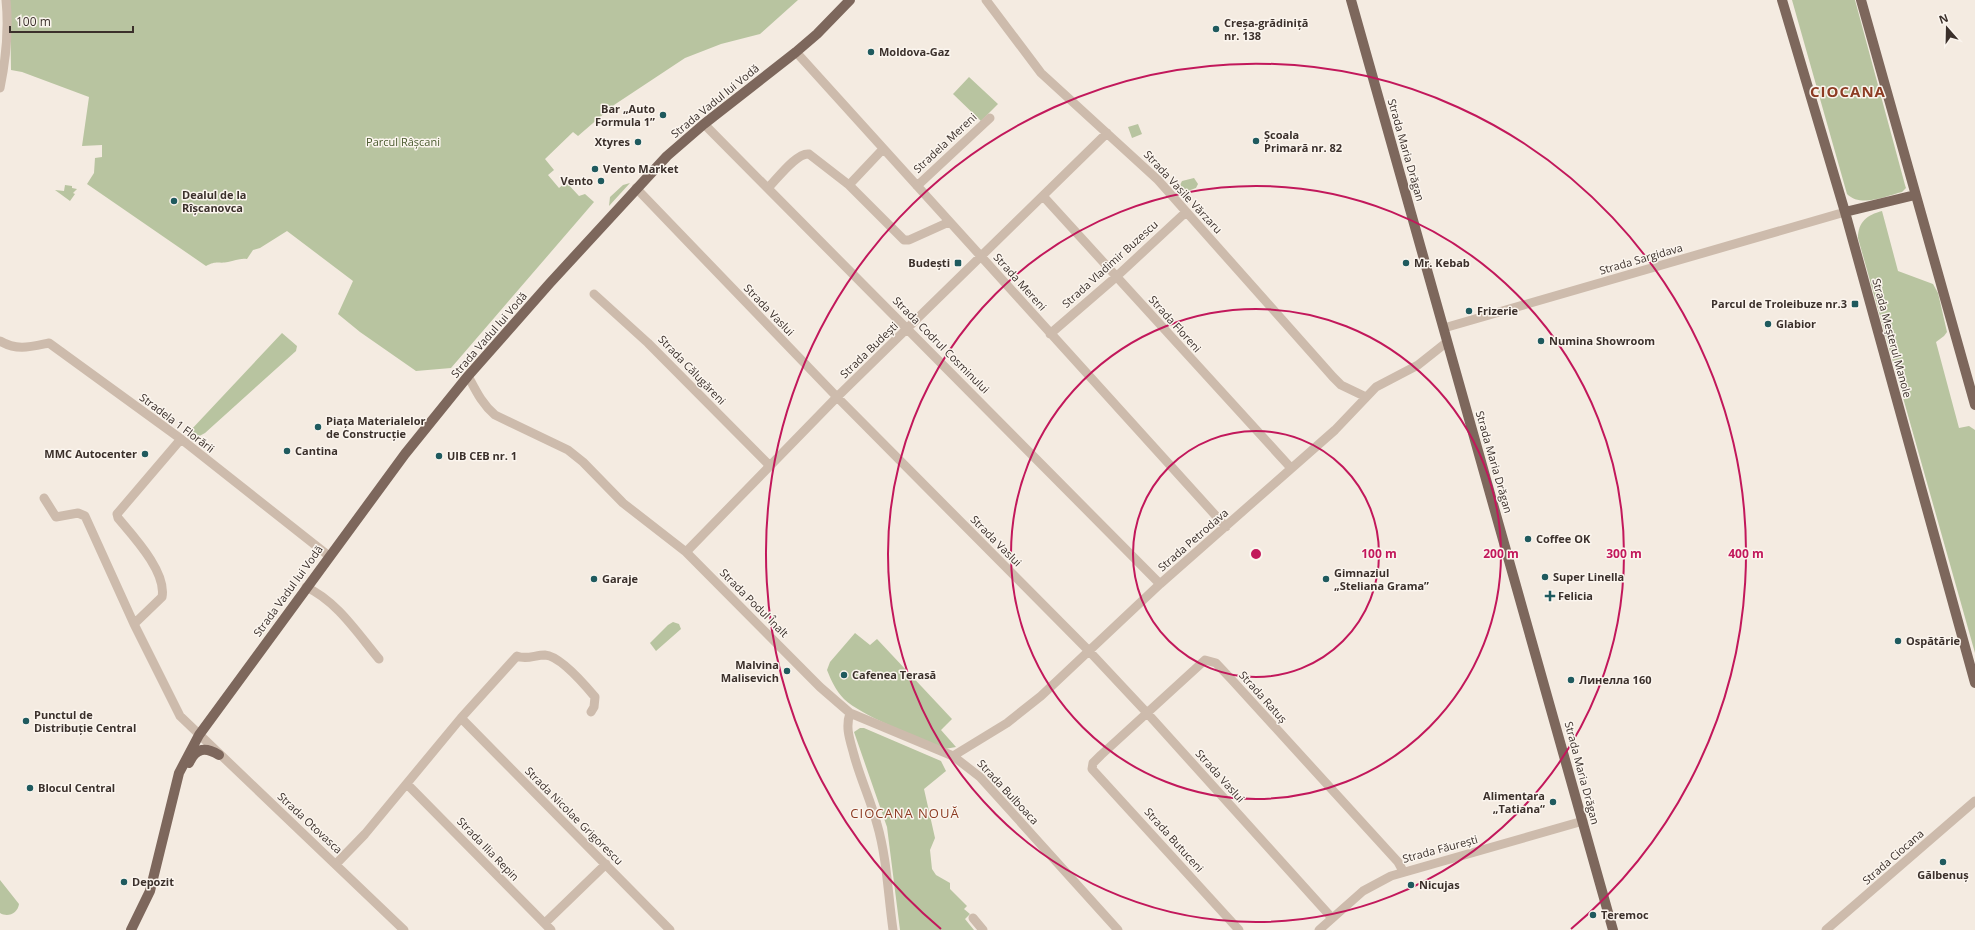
<svg xmlns="http://www.w3.org/2000/svg" width="1975" height="930" font-family="'Open Sans',sans-serif">
<style>
.green{fill:#b8c4a0}
.lines{fill:none;stroke-linecap:round;stroke-linejoin:round}
.minor{stroke:#cdbbac;stroke-width:9}
.major{stroke:#7d675c;stroke-width:10}
.ring{fill:none;stroke:#c2185b;stroke-width:2}
.poi-dot{fill:#1f5a5e;stroke:#fbf5ee;stroke-width:1.5}
.labels{text-anchor:middle;stroke-width:3;stroke-linejoin:round;paint-order:stroke}
.poi-label{font-size:11px;font-weight:bold;fill:#3b302b;stroke:#fbf5ee;text-anchor:start}
.street-label{font-size:11px;fill:#3b302b;stroke:#fbf5ee}
.park-label{font-size:11px;fill:#4a5a2e;stroke:#fbf5ee}
.quarter-label{font-size:13px;letter-spacing:1px;fill:#8c3b22;stroke:#fbf5ee}
.district-label{font-size:15px;font-weight:bold;letter-spacing:1px;fill:#8c3b22;stroke:#fbf5ee}
.centre{fill:#c2185b;stroke:#fbf5ee;stroke-width:2}
.ring-label{font-size:12px;text-anchor:middle;font-weight:bold;fill:#c2185b;stroke:#fbf5ee;stroke-width:3;stroke-linejoin:round;paint-order:stroke}
</style>
<rect width="100%" height="100%" fill="#f4ebe1"/>
<!-- green -->
<path class="green" d="M 10,0 L 798,0 L 760,34 L 721,44 L 685,58 L 614,105 L 578,136 L 573,132 L 545,159 L 554,170 L 548,175 L 559,188 L 566,182 L 579,196 L 585,194 L 594,202 L 451,368 L 416,371 L 360,332 L 338,314 L 353,281 L 287,231 L 260,248 L 253,250 L 247,259 C 239,258 235,261 228,262 C 218,264 217,260 206,266 L 87,184 L 94,173 L 95,158 L 102,157 L 102,145 L 82,146 L 89,97 L 22,72 L 11,70 Z
M 1792,0 L 1855,0 L 1905,185 L 1906,188 L 1902,192 C 1886,196 1861,208 1847,194 Z
M 969,77 L 998,104 L 981,121 L 953,94 Z
M 1138,124 L 1142,134 L 1132,138 L 1128,127 Z
M 1194,178 L 1198,184 L 1196,188 L 1185,192 L 1182,192 L 1180,185 L 1182,181 Z
M 630,183 L 609,206 L 610,197 L 623,185 Z
M 65,185 L 72,186 L 72,188 L 77,189 L 73,193 L 75,194 L 70,201 L 55,190 L 64,191 Z
M 1882,211 L 1898,271 L 1933,284 L 1938,293 L 1947,332 L 1944,336 L 1936,342 L 1959,428 L 1969,426 L 1975,430 L 1975,653 L 1858,238 C 1858,222 1867,215 1882,211 Z
M 282,333 L 297,346 L 296,351 L 205,433 L 192,440 L 188,437 L 190,431 Z
M 673,622 L 679,624 L 681,629 L 656,651 L 650,643 L 668,625 Z
M 855,633 L 870,645 L 877,639 L 952,719 L 941,730 L 956,747 L 945,749 L 935,745 C 911,734 862,716 844,699 C 836,691 831,680 827,670 L 830,662 Z
M 860,728 L 864,728 L 941,761 L 946,771 L 924,789 L 935,838 L 930,850 L 932,869 L 936,875 L 950,883 L 950,889 L 967,906 L 964,909 L 970,914 L 965,919 L 974,930 L 900,930 L 887,827 L 854,732 Z
M 0,880 L 19,904 C 18,913 8,918 0,913 Z"/>
<g class="lines">
<!-- minor -->
<path class="minor" d="M 986,0 L 1041,73 L 1158,180 L 1333,377 L 1341,385 L 1366,397
M 796,52 L 1226,527
M 0,88 C 6,59 9,30 6,0
M 704,124 L 1160,584
M 849,185 L 904,240 L 909,240 L 949,222
M 917,186 L 990,118
M 636,188 L 837,397 L 1089,651 L 1148,714 L 1332,918
M 768,188 C 777,179 797,152 809,154 L 849,185 L 883,149
M 1043,196 L 1291,468
M 594,294 L 648,343 L 770,466
M 1444,328 L 1845,212
M 1050,334 L 1116,277 L 1186,212
M 0,341 C 17,351 30,347 49,343 L 181,439 L 329,556
M 468,376 C 476,391 482,404 495,415 L 568,450 L 583,462 L 623,503 L 686,552 L 820,687 L 850,713 L 953,756 L 980,777 L 1118,930
M 44,498 L 56,517 L 78,513 L 85,516 L 134,624 L 180,716 L 404,930
M 686,552 L 837,397 L 1107,133
M 306,587 C 337,601 358,634 379,659
M 134,624 L 162,597 C 167,572 133,536 118,518 L 117,514 L 181,439
M 850,713 C 845,728 850,740 854,755 C 860,778 871,801 877,824 C 887,858 888,895 893,930
M 461,718 L 670,930
M 953,756 L 1007,723 L 1041,696 L 1160,584 L 1335,430 L 1376,387 L 1418,365 L 1447,342
M 407,784 L 551,930
M 336,864 L 365,834 L 461,718 L 517,656 C 526,660 535,655 545,655 C 560,656 585,685 595,697 L 594,707 L 591,712
M 973,918 L 983,930
M 545,923 L 606,864
M 1239,930 L 1092,769 L 1093,763 L 1101,755 L 1205,660 L 1216,663 L 1232,680 L 1398,862 L 1403,871
M 1319,930 L 1363,891 L 1391,876 L 1583,821
M 1826,930 L 1975,801"/>
<!-- major -->
<path class="major" d="M 1351,0 L 1613,930
M 1782,0 L 1845,212 L 1975,683
M 1861,0 L 1975,405
M 1845,212 L 1915,195
M 189,763 C 196,747 206,747 219,755
M 131,930 L 150,891 L 179,773 L 199,735 L 405,454 L 468,376 L 550,283 L 667,156 L 704,124 L 796,52 L 817,34 L 850,0"/>
</g>
<!-- distance rings -->
<g class="ring">
<circle cx="1256" cy="554" r="123"/>
<circle cx="1256" cy="554" r="245"/>
<circle cx="1256" cy="554" r="368"/>
<path d="M941 929A490 490 0 1 1 1571 929"/>
</g>
<!-- markers -->
<g class="poi-dot">
<circle cx="1216" cy="29" r="4"/>
<circle cx="871" cy="52" r="4"/>
<circle cx="663" cy="115" r="4"/>
<circle cx="1256" cy="141" r="4"/>
<circle cx="638" cy="142" r="4"/>
<circle cx="595" cy="169" r="4"/>
<circle cx="601" cy="181" r="4"/>
<circle cx="174" cy="201" r="4"/>
<rect x="954" y="259" width="8" height="8" rx="2"/>
<circle cx="1406" cy="263" r="4"/>
<rect x="1851" y="300" width="8" height="8" rx="2"/>
<circle cx="1469" cy="311" r="4"/>
<circle cx="1768" cy="324" r="4"/>
<circle cx="1541" cy="341" r="4"/>
<circle cx="318" cy="427" r="4"/>
<circle cx="287" cy="451" r="4"/>
<circle cx="145" cy="454" r="4"/>
<circle cx="439" cy="456" r="4"/>
<circle cx="1528" cy="539" r="4"/>
<circle cx="1545" cy="577" r="4"/>
<circle cx="594" cy="579" r="4"/>
<circle cx="1326" cy="579" r="4"/>
<path d="M1548 590h4v4h4v4h-4v4h-4v-4h-4v-4h4z"/>
<circle cx="1898" cy="641" r="4"/>
<circle cx="787" cy="671" r="4"/>
<circle cx="844" cy="675" r="4"/>
<circle cx="1571" cy="680" r="4"/>
<circle cx="26" cy="721" r="4"/>
<circle cx="30" cy="788" r="4"/>
<circle cx="1553" cy="802" r="4"/>
<circle cx="1943" cy="862" r="4"/>
<circle cx="124" cy="882" r="4"/>
<circle cx="1411" cy="885" r="4"/>
<circle cx="1593" cy="915" r="4"/>
</g>
<g class="labels">
<!-- poi labels -->
<g class="poi-label">
<text x="1224" y="27">Creșa-grădiniță<tspan x="1224" dy="13">nr. 138</tspan></text>
<text x="879" y="56">Moldova-Gaz</text>
<text x="655" y="113" text-anchor="end">Bar „Auto<tspan x="655" dy="13">Formula 1”</tspan></text>
<text x="1264" y="139">Școala<tspan x="1264" dy="13">Primară nr. 82</tspan></text>
<text x="630" y="146" text-anchor="end">Xtyres</text>
<text x="603" y="173">Vento Market</text>
<text x="593" y="185" text-anchor="end">Vento</text>
<text x="182" y="199">Dealul de la<tspan x="182" dy="13">Rîșcanovca</tspan></text>
<text x="950" y="267" text-anchor="end">Budești</text>
<text x="1414" y="267">Mr. Kebab</text>
<text x="1847" y="308" text-anchor="end">Parcul de Troleibuze nr.3</text>
<text x="1477" y="315">Frizerie</text>
<text x="1776" y="328">Glabior</text>
<text x="1549" y="345">Numina Showroom</text>
<text x="326" y="425">Piața Materialelor<tspan x="326" dy="13">de Construcție</tspan></text>
<text x="295" y="455">Cantina</text>
<text x="137" y="458" text-anchor="end">MMC Autocenter</text>
<text x="447" y="460">UIB CEB nr. 1</text>
<text x="1536" y="543">Coffee OK</text>
<text x="1334" y="577">Gimnaziul<tspan x="1334" dy="13">„Steliana Grama”</tspan></text>
<text x="1553" y="581">Super Linella</text>
<text x="602" y="583">Garaje</text>
<text x="1558" y="600">Felicia</text>
<text x="1906" y="645">Ospătărie</text>
<text x="779" y="669" text-anchor="end">Malvina<tspan x="779" dy="13">Malisevich</tspan></text>
<text x="852" y="679">Cafenea Terasă</text>
<text x="1579" y="684">Линелла 160</text>
<text x="34" y="719">Punctul de<tspan x="34" dy="13">Distribuție Central</tspan></text>
<text x="38" y="792">Blocul Central</text>
<text x="1545" y="800" text-anchor="end">Alimentara<tspan x="1545" dy="13">„Tatiana“</tspan></text>
<text x="1943" y="879" text-anchor="middle">Gălbenuș</text>
<text x="132" y="886">Depozit</text>
<text x="1419" y="889">Nicujas</text>
<text x="1601" y="919">Teremoc</text>
</g>
<!-- street labels -->
<g class="street-label">
<text transform="translate(715 101) rotate(-39)" y="4">Strada Vadul lui Vodă</text>
<text transform="translate(945 143) rotate(-43)" y="4">Stradela Mereni</text>
<text transform="translate(1406 150) rotate(74)" y="4">Strada Maria Drăgan</text>
<text transform="translate(1183 192) rotate(47)" y="4">Strada Vasile Vărzaru</text>
<text transform="translate(1641 259) rotate(-16)" y="4">Strada Sargidava</text>
<text transform="translate(1110 264) rotate(-42)" y="4">Strada Vladimir Buzescu</text>
<text transform="translate(1020 282) rotate(48)" y="4">Strada Mereni</text>
<text transform="translate(769 310) rotate(46)" y="4">Strada Vaslui</text>
<text transform="translate(1175 324) rotate(48)" y="4">Strada Floreni</text>
<text transform="translate(489 335) rotate(-49)" y="4">Strada Vadul lui Vodă</text>
<text transform="translate(1892 338) rotate(75)" y="4">Strada Meșterul Manole</text>
<text transform="translate(941 345) rotate(45)" y="4">Strada Codrul Cosminului</text>
<text transform="translate(869 350) rotate(-44)" y="4">Strada Budești</text>
<text transform="translate(692 370) rotate(46)" y="4">Strada Călugăreni</text>
<text transform="translate(177 423) rotate(37)" y="4">Stradela 1 Florării</text>
<text transform="translate(1494 462) rotate(74)" y="4">Strada Maria Drăgan</text>
<text transform="translate(1193 540) rotate(-41)" y="4">Strada Petrodava</text>
<text transform="translate(996 541) rotate(45)" y="4">Strada Vaslui</text>
<text transform="translate(288 591) rotate(-54)" y="4">Strada Vadul lui Vodă</text>
<text transform="translate(754 603) rotate(45)" y="4">Strada Podul Înalt</text>
<text transform="translate(1263 697) rotate(48)" y="4">Strada Ratuș</text>
<text transform="translate(1582 773) rotate(75)" y="4">Strada Maria Drăgan</text>
<text transform="translate(1220 776) rotate(48)" y="4">Strada Vaslui</text>
<text transform="translate(1008 792) rotate(47)" y="4">Strada Bulboaca</text>
<text transform="translate(574 816) rotate(45)" y="4">Strada Nicolae Grigorescu</text>
<text transform="translate(310 823) rotate(43)" y="4">Strada Otovasca</text>
<text transform="translate(1174 840) rotate(48)" y="4">Strada Butuceni</text>
<text transform="translate(488 849) rotate(46)" y="4">Strada Ilia Repin</text>
<text transform="translate(1440 849) rotate(-15)" y="4">Strada Făurești</text>
<text transform="translate(1893 857) rotate(-41)" y="4">Strada Ciocana</text>
</g>
<!-- park labels -->
<g class="park-label">
<text x="403" y="146">Parcul Râșcani</text>
</g>
<!-- quarter labels -->
<g class="quarter-label">
<text x="905" y="818">CIOCANA NOUĂ</text>
</g>
<!-- district labels -->
<g class="district-label">
<text x="1848" y="97">CIOCANA</text>
</g>
</g>
<circle cx="1256" cy="554" r="6" class="centre"/>
<g class="ring-label">
<text x="1379" y="558">100 m</text>
<text x="1501" y="558">200 m</text>
<text x="1624" y="558">300 m</text>
<text x="1746" y="558">400 m</text>
</g>
<!-- north arrow -->
<g transform="translate(1947 28) rotate(340)" stroke="#fbf5ee" stroke-width="3" paint-order="stroke">
<path d="M0-3L7 15L0 10L-7 15Z" fill="#3b302b"/>
<text y="-6" font-size="11" font-weight="bold" text-anchor="middle" fill="#3b302b">N</text>
</g>
<!-- scale -->
<path d="M10 26v6h123v-6" fill="none" stroke="#3b302b" stroke-width="2"/>
<text x="16" y="26" font-size="12" fill="#3b302b" stroke="#fbf5ee" stroke-width="3" paint-order="stroke">100 m</text>
</svg>
